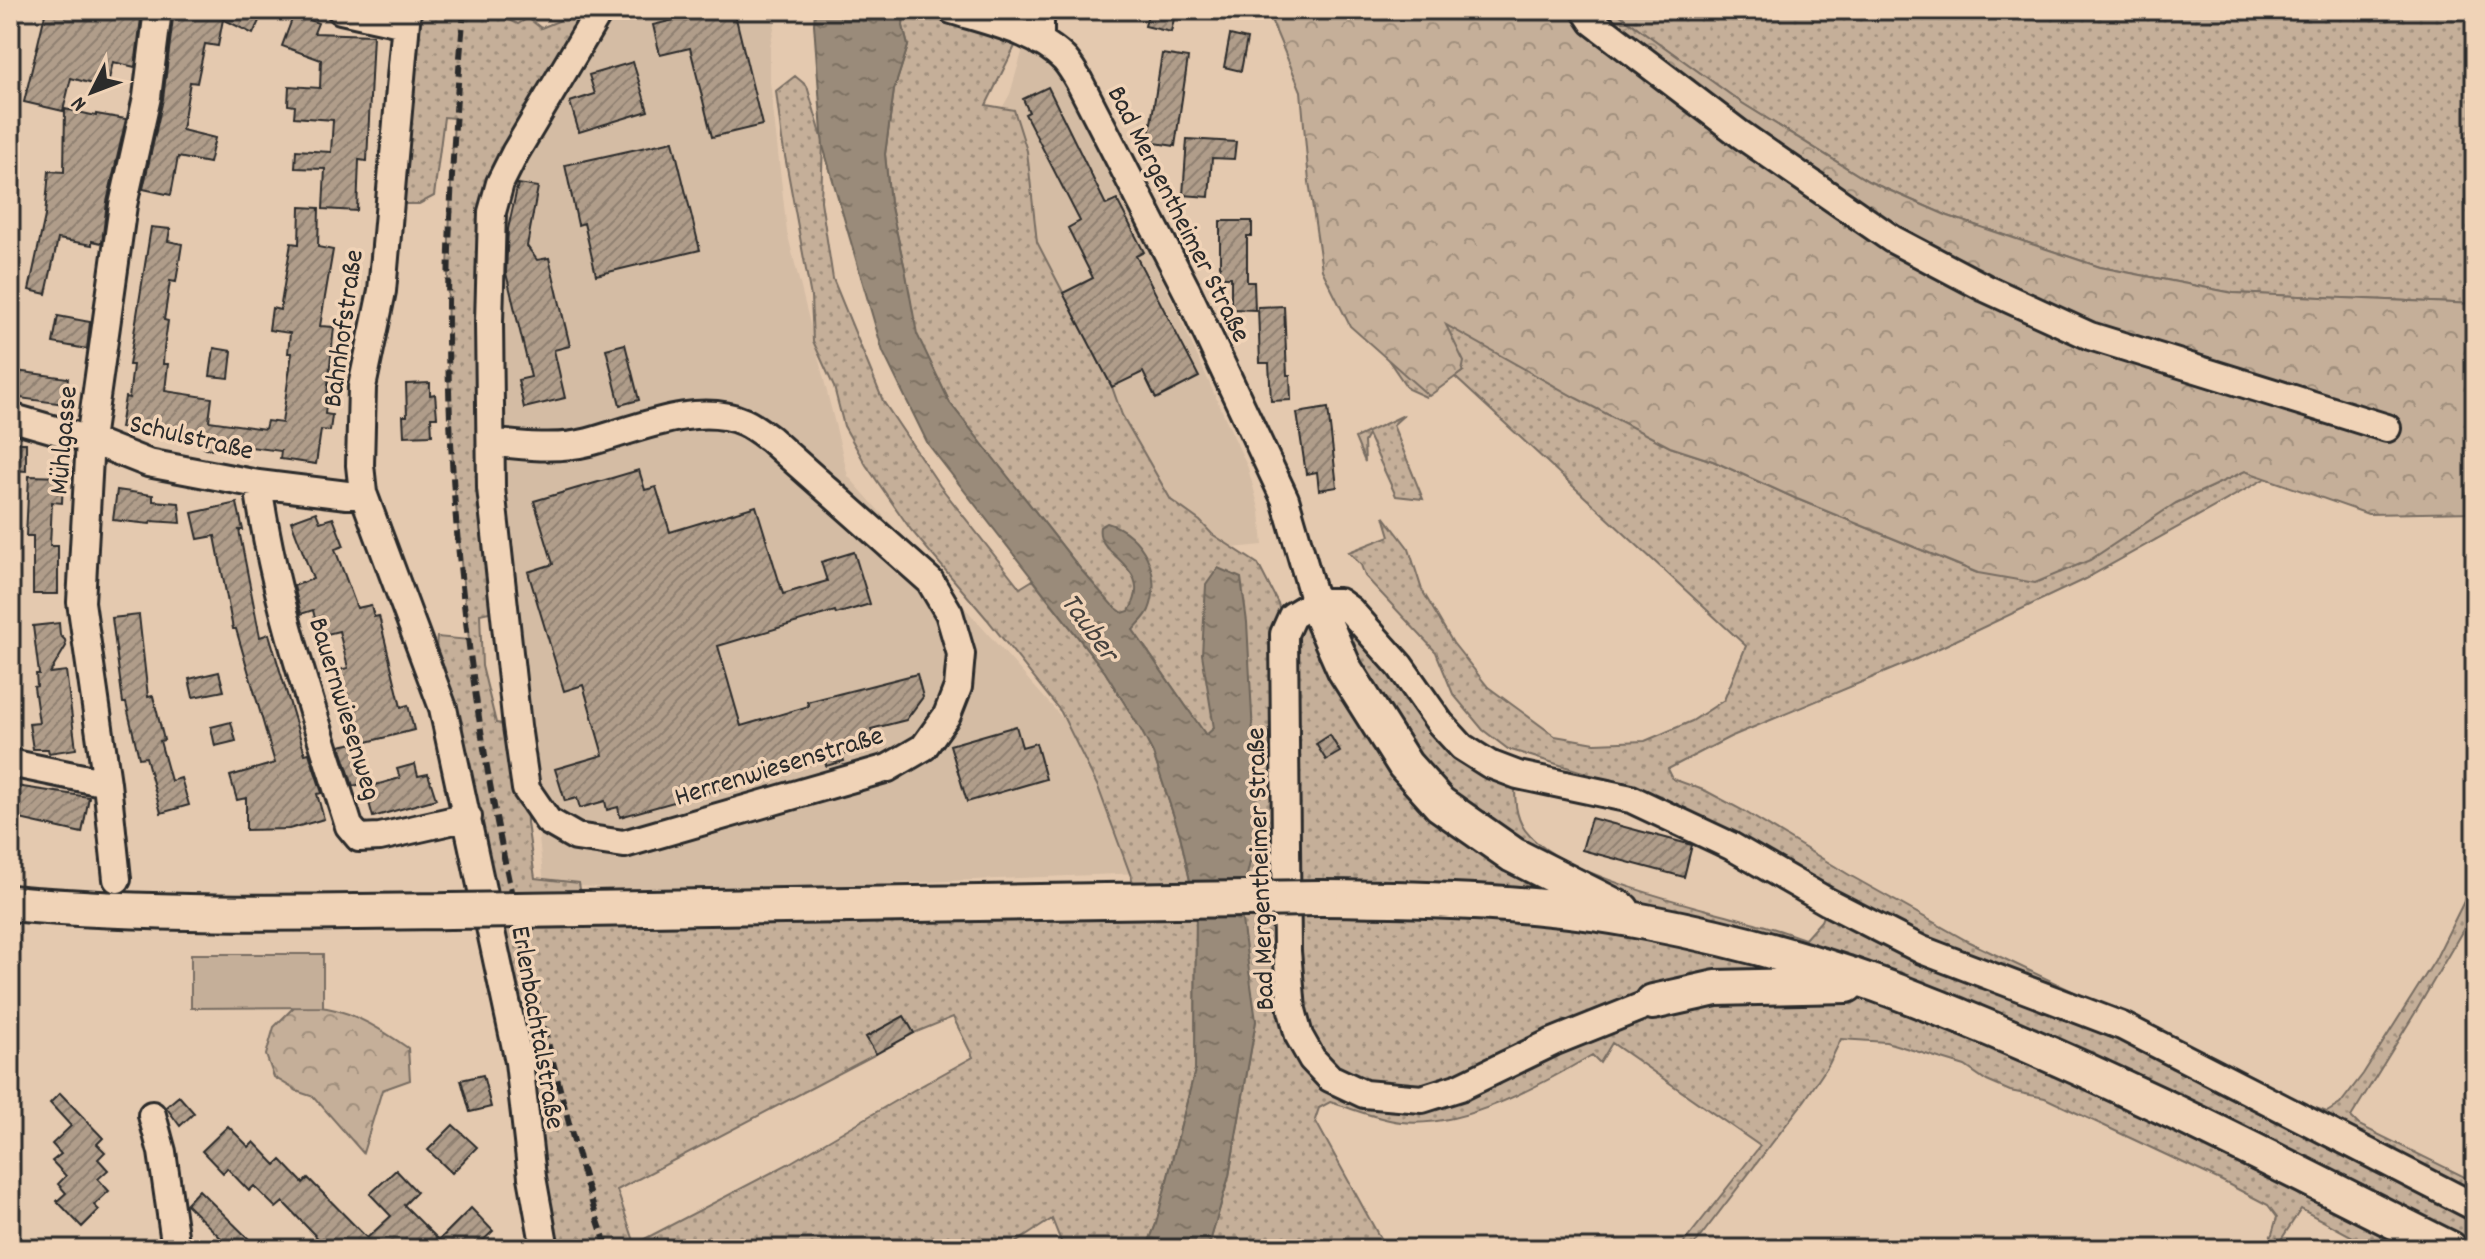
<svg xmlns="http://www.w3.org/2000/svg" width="2485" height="1259" font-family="Dekko,sans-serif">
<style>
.built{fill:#d4bca4}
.grass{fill:url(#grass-dots);stroke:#786d62;stroke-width:2;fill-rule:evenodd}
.forest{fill:url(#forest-crowns);stroke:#786d62;stroke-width:2}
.pitch{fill:#c5af99;stroke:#786d62;stroke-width:2}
.water{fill:url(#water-ripples);stroke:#6e655a;stroke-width:2}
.building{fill:url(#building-hatch);stroke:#2b2b2b;stroke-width:2}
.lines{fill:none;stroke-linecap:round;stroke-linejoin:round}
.minor-casing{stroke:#2b2b2b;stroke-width:32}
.major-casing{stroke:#2b2b2b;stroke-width:40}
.minor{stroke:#f0d3b7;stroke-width:26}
.major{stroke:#f0d3b7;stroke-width:34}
.rail{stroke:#2b2b2b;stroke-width:6;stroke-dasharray:12 6;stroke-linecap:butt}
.major-bridge-casing{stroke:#2b2b2b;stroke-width:40;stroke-linecap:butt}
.major-bridge{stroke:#f0d3b7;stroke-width:34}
.labels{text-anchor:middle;stroke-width:7;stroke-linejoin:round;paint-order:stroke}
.street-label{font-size:28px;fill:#2b2b2b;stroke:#f0d3b7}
.water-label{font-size:30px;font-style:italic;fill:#47433f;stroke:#f0d3b7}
</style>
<defs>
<pattern id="grass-dots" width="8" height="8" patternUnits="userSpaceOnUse" patternTransform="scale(2)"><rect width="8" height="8" fill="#c5af99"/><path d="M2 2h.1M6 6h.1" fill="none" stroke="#a08f7d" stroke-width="1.8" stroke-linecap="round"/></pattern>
<pattern id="forest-crowns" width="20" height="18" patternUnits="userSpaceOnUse" patternTransform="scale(2)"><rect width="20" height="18" fill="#c5af99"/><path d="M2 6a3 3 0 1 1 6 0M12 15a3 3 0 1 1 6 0" fill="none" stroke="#a08f7d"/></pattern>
<pattern id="water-ripples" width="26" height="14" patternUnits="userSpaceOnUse" patternTransform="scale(2)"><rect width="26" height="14" fill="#9a8b7a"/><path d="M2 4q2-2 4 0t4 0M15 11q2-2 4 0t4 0" fill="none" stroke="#7e7264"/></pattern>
<pattern id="building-hatch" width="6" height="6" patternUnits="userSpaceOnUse" patternTransform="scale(2)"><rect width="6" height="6" fill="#b09d8a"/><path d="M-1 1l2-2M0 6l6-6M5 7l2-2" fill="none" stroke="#8f8071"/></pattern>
</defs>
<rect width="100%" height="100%" fill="#e4c9af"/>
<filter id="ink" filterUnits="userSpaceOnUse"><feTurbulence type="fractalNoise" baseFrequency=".0125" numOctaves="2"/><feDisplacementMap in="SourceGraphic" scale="16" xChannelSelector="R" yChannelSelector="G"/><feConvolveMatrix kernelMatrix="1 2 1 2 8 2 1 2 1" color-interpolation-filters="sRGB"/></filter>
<g filter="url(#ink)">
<!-- built -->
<path class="built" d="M 613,10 L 778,10 L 770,46 L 770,82 L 787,232 L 848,476 L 1088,747 L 1142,873 L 685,892 L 544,884 L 501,494 L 499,245 L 509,186 Z
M 1025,42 L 1046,58 L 1066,80 L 1110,164 L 1248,468 L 1260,512 L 1263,545 L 1233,548 L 1199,534 L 1176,514 L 1058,311 L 993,124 L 1010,94 Z"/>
<!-- grass -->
<path class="grass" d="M 407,10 L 497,10 L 497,14 L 518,24 L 528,18 L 541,28 L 563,19 L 593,23 L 500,183 L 503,609 L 480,614 L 482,666 L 496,723 L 517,726 L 526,789 L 527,823 L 535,878 L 579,883 L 583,908 L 1106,901 L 1140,918 L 1133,882 L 1098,787 L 1061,712 L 987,619 L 911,530 L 866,465 L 844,426 L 834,387 L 813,341 L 811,297 L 782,140 L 776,91 L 795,76 L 807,86 L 823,141 L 821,201 L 833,279 L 883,401 L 940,486 L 1020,588 L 1033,580 L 1105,672 L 1142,730 L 1153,753 L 1180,835 L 1196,908 L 1195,1070 L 1156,1224 L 1146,1249 L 1064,1249 L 1052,1219 L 1006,1249 L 545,1249 L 456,763 L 463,725 L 436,645 L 437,637 L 469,640 C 460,557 452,475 449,391 C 445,300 450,209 454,118 L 444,117 L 434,196 L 419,204 L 390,204 ZM 904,1016 L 914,1033 L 953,1017 L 973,1057 L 912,1091 L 788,1164 L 635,1244 L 617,1190 L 876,1054 L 866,1037 Z
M 904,10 L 1040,10 L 1017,42 L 986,105 L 1014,110 L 1027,151 L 1037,242 L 1112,387 L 1122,415 L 1171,500 L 1200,521 L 1212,534 L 1258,564 L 1278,603 L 1284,632 L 1339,602 L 1515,783 C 1515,799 1515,816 1525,830 C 1559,877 1702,907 1758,924 C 1774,928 1790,934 1805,939 L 1821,921 L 1828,903 L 1731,846 L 1537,780 L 1586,773 L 1508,749 L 1483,730 L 1453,694 L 1436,652 L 1365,576 L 1361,565 L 1349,552 L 1390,536 L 1384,516 L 1409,549 L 1422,590 L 1453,643 L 1488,687 L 1555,736 L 1595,743 L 1645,741 L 1692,721 L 1724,700 L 1746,646 L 1455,377 L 1462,372 L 1458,372 L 1426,397 L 1408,389 L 1360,318 L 1330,261 L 1670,447 L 1713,461 L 1797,499 L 1977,573 L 2176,503 L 2245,471 L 2266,478 L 2085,579 L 1912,661 L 1730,737 L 1668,769 L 1673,779 L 1706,791 L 1742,810 L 1851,876 L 1969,942 L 2251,1076 L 2304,1104 L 2327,1112 L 2340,1104 L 2363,1074 L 2435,960 L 2475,879 L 2475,909 L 2415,1013 L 2351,1117 L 2359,1125 L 2475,1182 L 2475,1249 L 2375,1249 L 2301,1209 L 2275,1249 L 2262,1249 L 2272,1234 L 2277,1217 L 2268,1205 L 2222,1181 L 2045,1098 L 2010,1091 L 1987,1081 L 1965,1066 L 1886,1042 L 1841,1039 L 1829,1064 L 1805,1100 L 1691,1249 L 1679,1249 L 1760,1146 L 1612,1043 L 1600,1063 L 1592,1055 C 1541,1085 1463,1129 1401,1122 C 1376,1119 1354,1109 1330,1102 L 1319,1108 L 1315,1120 L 1386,1249 L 1208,1249 L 1229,1176 L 1256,1021 L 1182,721 L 1187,708 L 1133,630 L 1082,571 L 950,403 L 916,334 L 905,269 L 890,203 L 885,154 L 894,90 L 908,46 L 903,26 Z
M 1613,10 L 2475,10 L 2475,304 L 2233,293 L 2100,267 L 1948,216 L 1868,181 L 1742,103 Z
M 1404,415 L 1393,425 L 1423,499 L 1396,496 L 1368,435 L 1364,442 L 1365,462 L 1355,438 Z"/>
<!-- forest -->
<path class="forest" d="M 1267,10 L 1613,10 L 1742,103 L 1868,181 L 1948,216 L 2100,267 L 2233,293 L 2475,304 L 2475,512 L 2368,514 L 2245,471 L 2176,503 L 2090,560 L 2035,583 L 1978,573 L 1797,499 L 1713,461 L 1670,447 L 1576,398 L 1446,325 L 1464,362 L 1462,372 L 1429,396 L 1350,326 L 1322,270 L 1309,182 L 1301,91 Z
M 294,1007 C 305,1007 316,1006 327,1008 C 356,1013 385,1032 408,1048 L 410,1080 L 382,1090 L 363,1153 L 314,1097 L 299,1092 L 274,1077 L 266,1055 L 274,1027 Z"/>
<!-- pitch -->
<path class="pitch" d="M 191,954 L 323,954 L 323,1007 L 191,1008 Z"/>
<!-- water -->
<path class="water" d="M 815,10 L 904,10 L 903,26 L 908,46 L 894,90 L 885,154 L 890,203 L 905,269 L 917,334 L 950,403 L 1082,571 L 1112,605 L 1123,613 L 1129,611 C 1157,566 1094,556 1100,527 L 1107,523 C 1143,533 1163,575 1149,610 C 1146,617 1138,624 1133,630 L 1206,735 L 1214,728 L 1202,654 L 1206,585 L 1218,568 L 1241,578 L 1247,622 L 1258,827 L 1240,906 L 1256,1021 L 1229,1176 L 1208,1249 L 1146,1249 L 1156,1224 L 1195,1070 L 1196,908 L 1180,835 L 1153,753 L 1141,730 L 1105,672 L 928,444 L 883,352 L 823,146 L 814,24 Z"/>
<!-- building -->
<path class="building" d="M 46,10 L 79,16 L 80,10 L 142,10 L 135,67 L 113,62 L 107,88 L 71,78 L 63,111 L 24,102 Z
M 174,10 L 264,10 L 253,34 L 223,19 L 218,46 L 205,44 L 197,83 L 190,82 L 182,130 L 215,138 L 209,163 L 178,157 L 171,195 L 143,189 L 163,99 Z
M 715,10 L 734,10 L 762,125 L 712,137 L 690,48 L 660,55 L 653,25 Z
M 1149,10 L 1176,10 L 1171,32 L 1145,26 Z
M 294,14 L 318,23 L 314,33 L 373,35 L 367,161 L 359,160 L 357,211 L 323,209 L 325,169 L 295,168 L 296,150 L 331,152 L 333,120 L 294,117 L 295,106 L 288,105 L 289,86 L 320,88 L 321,60 L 282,46 Z
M 1230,35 L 1247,39 L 1241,71 L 1224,67 Z
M 1162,54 L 1188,58 L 1175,146 L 1148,142 Z
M 633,62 L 648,111 L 579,132 L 570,102 L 595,94 L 589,75 Z
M 1048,87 L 1106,205 L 1117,200 L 1144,252 L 1136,256 L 1199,377 L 1156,399 L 1143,372 L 1112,387 L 1063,293 L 1093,278 L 1068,228 L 1080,221 L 1025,114 L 1029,112 L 1023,99 Z
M 65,109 L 96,116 L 96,114 L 126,119 L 107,202 L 102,243 L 92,241 L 92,245 L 58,239 L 46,294 L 29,290 L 45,216 L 49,171 L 64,172 Z
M 1187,139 L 1236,142 L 1234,159 L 1212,158 L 1209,197 L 1183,195 Z
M 673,141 L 700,250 L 596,275 L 584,223 L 578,225 L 565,165 Z
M 518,184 L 538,187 L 527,246 L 537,260 L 549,258 L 570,346 L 554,350 L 565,398 L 524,408 L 518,380 L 531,377 L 506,273 L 508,229 Z
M 300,207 L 319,208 L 318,247 L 333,250 L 320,326 L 334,327 L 325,414 L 332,415 L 330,431 L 321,430 L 316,464 L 280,459 L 281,451 L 243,446 L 242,453 L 204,448 L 206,436 L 158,430 L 157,433 L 120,428 L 125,397 L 129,398 L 133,365 L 129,365 L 151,227 L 170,229 L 168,241 L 182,244 L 176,282 L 170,281 L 164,320 L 168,321 L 164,349 L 163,364 L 168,364 L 165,391 L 212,398 L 209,421 L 265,429 L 267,421 L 282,423 L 292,353 L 288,353 L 290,333 L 269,330 L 272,308 L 280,310 L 291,243 L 299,244 Z
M 1220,221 L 1252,221 L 1252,236 L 1247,236 L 1247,282 L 1254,282 L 1255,310 L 1231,309 L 1231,277 L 1220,277 Z
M 1284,306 L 1287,375 L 1290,375 L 1291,400 L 1271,401 L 1269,363 L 1260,363 L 1258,307 Z
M 58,316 L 90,322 L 87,349 L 53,343 Z
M 625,344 L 639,400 L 620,405 L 606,349 Z
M 214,348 L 232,351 L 229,378 L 210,376 Z
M 16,371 L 68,378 L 64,404 L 12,397 Z
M 430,383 L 430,395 L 435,394 L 437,417 L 431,417 L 432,435 L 404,436 L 403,416 L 407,416 L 406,384 Z
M 1328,408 L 1337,487 L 1319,490 L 1317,472 L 1306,474 L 1297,413 Z
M 10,443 L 26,443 L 26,471 L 10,470 Z
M 639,470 L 645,490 L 656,487 L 670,532 L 756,506 L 783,594 L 827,581 L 821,562 L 854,552 L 870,604 L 836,614 L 835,611 L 718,646 L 741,726 L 809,706 L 807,702 L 917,674 L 923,697 L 906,720 L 871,729 L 875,746 L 842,755 L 844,761 L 826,766 L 825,760 L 620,817 L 618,807 L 607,810 L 605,801 L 580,808 L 577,798 L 565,801 L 555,769 L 603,755 L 583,685 L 564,691 L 528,572 L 553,564 L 534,501 Z
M 29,476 L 63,477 L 62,503 L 52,502 L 50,546 L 58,546 L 58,594 L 33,594 L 33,536 L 26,536 Z
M 117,490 L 153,495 L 153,501 L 179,503 L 181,523 L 151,521 L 150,524 L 113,520 Z
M 237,503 L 243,530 L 239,530 L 260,637 L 269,634 L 305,754 L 309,753 L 322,793 L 317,794 L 324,819 L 289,829 L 246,830 L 246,798 L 237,800 L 230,776 L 275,763 L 236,629 L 233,629 L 215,536 L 198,539 L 192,513 Z
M 316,512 L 320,522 L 333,518 L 344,546 L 335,549 L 357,608 L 371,605 L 374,617 L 379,616 L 401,707 L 408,705 L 414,730 L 359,744 L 346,689 L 339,690 L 334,671 L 348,668 L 339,631 L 319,636 L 313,610 L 301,614 L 294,586 L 313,579 L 291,521 Z
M 139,615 L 148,697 L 153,696 L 164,740 L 160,741 L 171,781 L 181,778 L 189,805 L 161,813 L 146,757 L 139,758 L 126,703 L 123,703 L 112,618 Z
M 59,623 L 60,635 L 65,640 L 66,646 L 50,673 L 66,671 L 76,749 L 49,753 L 48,749 L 33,749 L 29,724 L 39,723 L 34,687 L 37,686 L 36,674 L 39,674 L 33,626 Z
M 219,672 L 224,691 L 193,697 L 189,679 Z
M 231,722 L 236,741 L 215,746 L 211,727 Z
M 1016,726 L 1022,747 L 1036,743 L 1046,779 L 967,802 L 950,745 Z
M 1330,735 L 1340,752 L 1326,760 L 1316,744 Z
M 358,742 L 367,783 L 353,786 L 340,746 Z
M 415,764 L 418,776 L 428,774 L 436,799 L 373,817 L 365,788 L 400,778 L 397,769 Z
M 16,786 L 89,797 L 82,833 L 11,817 Z
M 1591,818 L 1692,845 L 1684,877 L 1582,850 Z
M 904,1016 L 914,1033 L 876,1054 L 866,1037 Z
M 483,1075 L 491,1107 L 470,1112 L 461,1080 Z
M 60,1093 L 103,1138 L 97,1144 L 105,1152 L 98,1159 L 108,1170 L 98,1179 L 109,1191 L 94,1205 L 99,1210 L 82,1227 L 57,1201 L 66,1193 L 58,1184 L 66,1176 L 52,1161 L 61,1154 L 52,1144 L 71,1126 L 50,1103 Z
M 179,1096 L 194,1113 L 180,1126 L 166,1107 Z
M 453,1125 L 477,1147 L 452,1173 L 428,1150 Z
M 228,1126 L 249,1147 L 254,1142 L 276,1165 L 281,1160 L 303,1183 L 308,1178 L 367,1238 L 391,1216 L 370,1194 L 396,1170 L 417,1192 L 404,1205 L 439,1240 L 471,1208 L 493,1231 L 474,1249 L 328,1249 L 283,1202 L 276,1208 L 254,1186 L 249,1191 L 227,1168 L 223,1173 L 202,1151 Z
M 199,1190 L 259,1249 L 232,1249 L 186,1204 Z"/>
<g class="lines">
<!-- minor casing -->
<g class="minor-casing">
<path id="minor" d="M 341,10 L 405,24
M 407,10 L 382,291 L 362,387 L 360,465 L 363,493 L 443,708 L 519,1062 L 532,1177 L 545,1249
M 952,10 C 987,21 1039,32 1065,60 C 1070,66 1075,74 1079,81 L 1187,291 L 1285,499 L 1315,602
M 1040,10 L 1040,42
M 1585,10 L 1593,22 L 1740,134 L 1892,239 L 1985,288 L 2090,336 L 2387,428
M 10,417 L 90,440 L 148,463 L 258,484 L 347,495 L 363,493
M 491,442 C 522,446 558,450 589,442 C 635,430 697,401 744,422 C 753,426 762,433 770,439 L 930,581 L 949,613 L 961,654 L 958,687 L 947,715 L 924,747 L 888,768 L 624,844 L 576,837 L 548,821 L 526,789 L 517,726 L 491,488 L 489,323 L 492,212 L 500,183 L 515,153 L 600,10
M 258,484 C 274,601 314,714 349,826 L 359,838 L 380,837 L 468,817
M 10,763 L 107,783
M 117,879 L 107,783 L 81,602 L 90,440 L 123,205 L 147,97 L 158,10
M 1653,1002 L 1553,1042 L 1460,1087 L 1422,1099 L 1364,1094 L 1330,1078 L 1312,1059 L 1299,1036 L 1292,1010 L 1287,951 L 1284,634 L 1292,616 L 1315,602 L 1339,602 L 1350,610 L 1400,666 L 1440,723 L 1462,747 L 1489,764 L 1518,775 L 1631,799 L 1731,846 L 1828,902 L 1922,950 L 2122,1026 L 2475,1207
M 152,1115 L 162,1152 L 176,1249"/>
</g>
<!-- major casing -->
<g class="major-casing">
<path id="major" d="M 1315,602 L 1345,670 L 1405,765 L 1440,804 L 1513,855 L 1622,910
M 1321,898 C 1428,899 1541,901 1646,922 C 1725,937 1804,958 1879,985 C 1908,995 1936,1007 1964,1018 C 2130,1085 2289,1169 2450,1249
M 10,903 C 157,916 303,913 450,911
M 583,909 L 1106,901
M 1653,1002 L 1716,988 L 1847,985"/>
</g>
<!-- minor -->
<use href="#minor" class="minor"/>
<!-- major -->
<use href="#major" class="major"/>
<!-- rail -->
<path class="rail" d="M 464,10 C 453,136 445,262 449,389 C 455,605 489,822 545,1031 C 564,1104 582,1179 608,1249"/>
<!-- major-bridge casing -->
<g class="major-bridge-casing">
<path id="major-bridge" d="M 1106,901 L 1321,898
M 450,911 L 583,909"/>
</g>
<!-- major-bridge -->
<use href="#major-bridge" class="major-bridge"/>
</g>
</g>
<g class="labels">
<!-- street labels -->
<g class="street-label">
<text transform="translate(1181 213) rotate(63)" y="10">Bad Mergentheimer Straße</text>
<text transform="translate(341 328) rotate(-82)" y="10">Bahnhofstraße</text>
<text transform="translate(192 435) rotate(13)" y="10">Schulstraße</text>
<text transform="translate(61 440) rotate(-85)" y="10">Mühlgasse</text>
<text transform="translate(347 708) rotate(73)" y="10">Bauernwiesenweg</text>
<text transform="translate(778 764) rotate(-17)" y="10">Herrenwiesenstraße</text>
<text transform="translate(1258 869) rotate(-92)" y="10">Bad Mergentheimer Straße</text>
<text transform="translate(540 1027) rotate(80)" y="10">Erlenbachtalstraße</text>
</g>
<!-- water labels -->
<g class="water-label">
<text transform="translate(1091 626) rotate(54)" y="10">Tauber</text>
</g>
</g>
<!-- margin -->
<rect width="2485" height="1259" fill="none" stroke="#f0d3b7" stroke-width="40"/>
<rect x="20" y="20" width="2445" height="1219" fill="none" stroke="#2b2b2b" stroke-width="3" filter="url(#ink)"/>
<!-- north arrow -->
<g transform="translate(92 92) rotate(228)" stroke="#f0d3b7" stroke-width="6" paint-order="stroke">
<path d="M0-6L14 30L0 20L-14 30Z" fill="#2b2b2b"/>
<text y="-12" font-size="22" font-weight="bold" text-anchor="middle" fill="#2b2b2b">N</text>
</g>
</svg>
